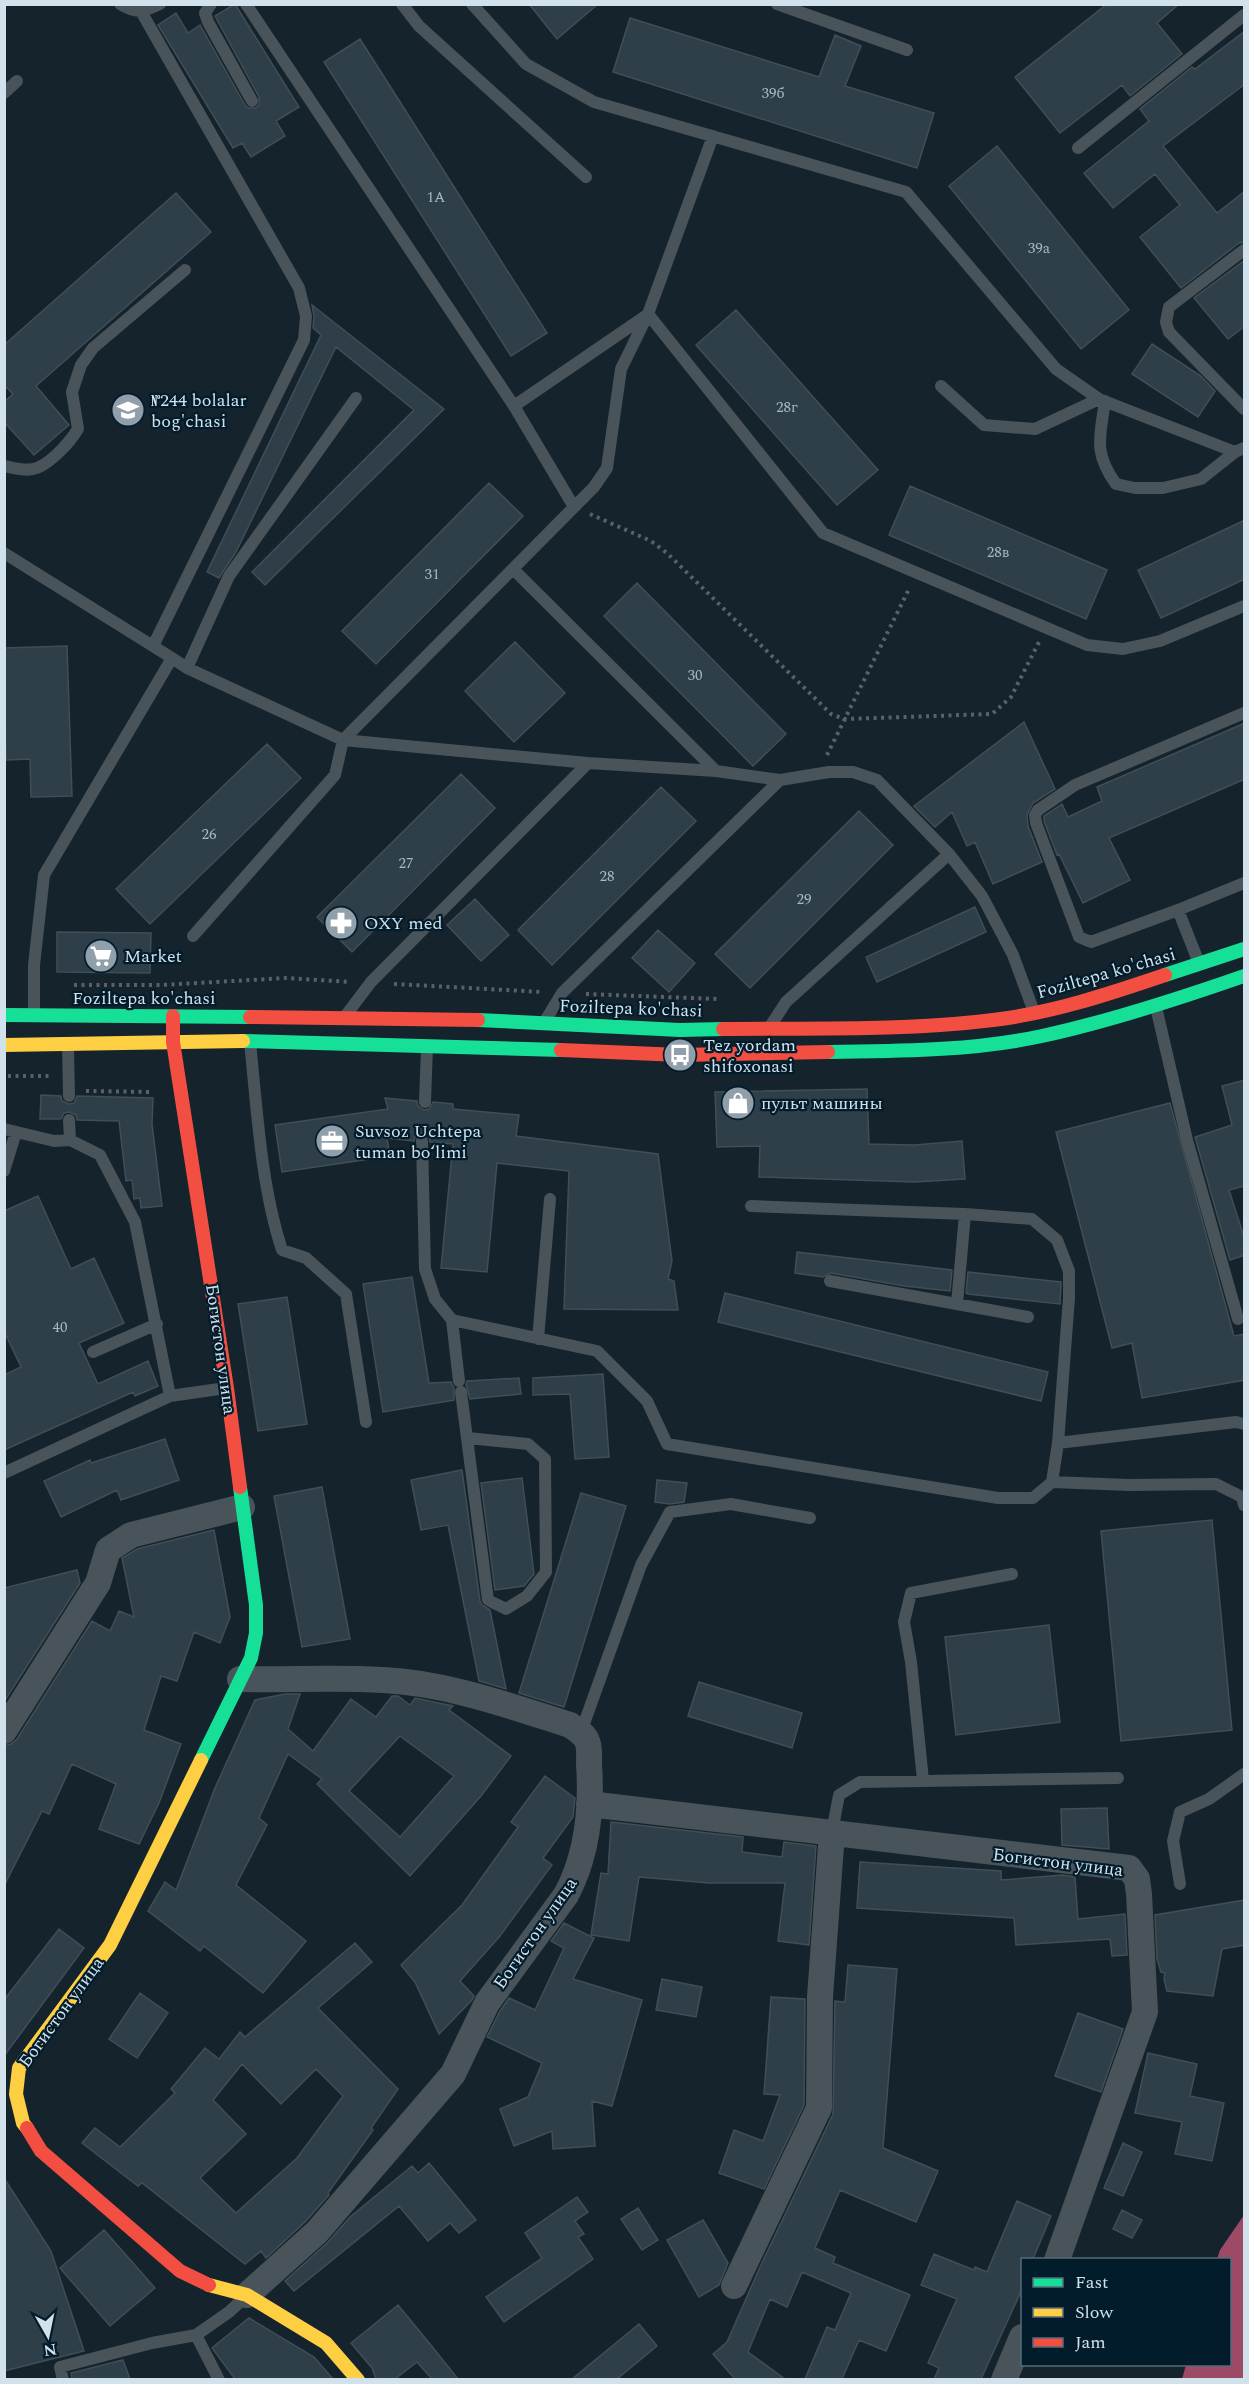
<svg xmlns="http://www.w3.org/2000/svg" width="1249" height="2384" font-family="Spectral,serif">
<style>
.water{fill:#9c4a66}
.building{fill:#2e3f49;stroke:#414e55;stroke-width:1.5;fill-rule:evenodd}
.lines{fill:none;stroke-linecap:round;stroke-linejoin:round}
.path{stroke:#596268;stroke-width:4;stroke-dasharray:3 4.5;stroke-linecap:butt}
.lane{stroke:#48535a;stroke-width:12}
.street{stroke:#48535a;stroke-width:26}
.fast{stroke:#16e098;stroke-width:14}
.slow{stroke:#ffcf43;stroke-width:14}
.jam{stroke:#f24e42;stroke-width:14}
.labels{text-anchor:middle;stroke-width:4.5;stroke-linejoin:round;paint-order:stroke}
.number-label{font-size:15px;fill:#a9b9c4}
.poi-label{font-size:18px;fill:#d2e2ed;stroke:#021c2c;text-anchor:start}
.street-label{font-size:18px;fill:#d2e2ed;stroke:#021c2c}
</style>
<rect width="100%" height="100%" fill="#14232c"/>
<!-- water -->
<path class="water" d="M 1244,2215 L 1244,2379 L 1182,2379 L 1186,2365 L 1230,2364 L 1230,2260 L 1217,2259 L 1220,2250 Z"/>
<!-- building -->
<path class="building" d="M 235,4 L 299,107 L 276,121 L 285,136 L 251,157 L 242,143 L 233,148 L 158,25 L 176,13 L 188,33 L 200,25 L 245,105 L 248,108 L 255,108 L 259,105 L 259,97 L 215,16 Z
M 529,4 L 598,4 L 557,39 Z
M 1107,4 L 1179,4 L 1157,23 L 1182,54 L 1130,96 L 1122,85 L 1060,133 L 1015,77 Z
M 630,18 L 819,77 L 835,35 L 861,46 L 845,86 L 934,113 L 917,168 L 613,72 Z
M 1245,31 L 1245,84 L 1163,146 L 1217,213 L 1245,191 L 1245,242 L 1239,243 L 1181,288 L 1140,237 L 1180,205 L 1155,174 L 1113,208 L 1084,173 L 1149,121 L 1140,109 L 1192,67 L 1195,69 Z
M 360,39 L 547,333 L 511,356 L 324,62 Z
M 997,146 L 1129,310 L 1081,349 L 949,186 Z
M 176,193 L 211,232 L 36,386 L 69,425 L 34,455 L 4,422 L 4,402 L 13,394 L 4,385 L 4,345 Z
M 1245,260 L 1245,326 L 1228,339 L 1194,298 Z
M 312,305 L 444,409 L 265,585 L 252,572 L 414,410 L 336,347 L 236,552 L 219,578 L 207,572 L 321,335 L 313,328 L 314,316 Z
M 736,310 L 878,470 L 837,505 L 696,345 Z
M 1152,344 L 1201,376 L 1215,391 L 1198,417 L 1132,374 Z
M 489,483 L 523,516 L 376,664 L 342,631 Z
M 910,486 L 1107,570 L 1086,619 L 889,535 Z
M 1245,520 L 1245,579 L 1161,618 L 1138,570 Z
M 637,583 L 786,734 L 753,766 L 604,616 Z
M 515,642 L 565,693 L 514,742 L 465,691 Z
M 67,646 L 72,796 L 31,797 L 30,759 L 6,760 L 4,648 Z
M 1024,722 L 1055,789 L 1033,803 L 1027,815 L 1028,826 L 1042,862 L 993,884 L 975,842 L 967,846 L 952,812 L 935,827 L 914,806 Z
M 1245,723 L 1245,779 L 1109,838 L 1130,880 L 1083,903 L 1059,854 L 1057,855 L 1044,821 L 1044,816 L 1062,804 L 1068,817 L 1102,801 L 1097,787 Z
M 267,744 L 301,778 L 150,924 L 116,889 Z
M 461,774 L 495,808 L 352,952 L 317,917 Z
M 661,787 L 696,821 L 552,965 L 518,930 Z
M 859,811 L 893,845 L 750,988 L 715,954 Z
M 475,899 L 509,935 L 481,961 L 447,925 Z
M 975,907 L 986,932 L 877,982 L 866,957 Z
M 658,930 L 695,963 L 669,992 L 632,958 Z
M 57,932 L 151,933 L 150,973 L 57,972 Z
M 1245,1080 L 1245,1186 L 1229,1190 L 1245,1240 L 1245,1255 L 1230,1260 L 1195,1137 L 1232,1125 L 1222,1086 Z
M 867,1089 L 869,1144 L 914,1145 L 962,1141 L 965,1179 L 914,1182 L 759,1177 L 760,1146 L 717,1147 L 715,1092 Z
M 41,1095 L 61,1096 L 62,1101 L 69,1104 L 74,1103 L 77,1096 L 153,1098 L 152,1124 L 162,1206 L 141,1208 L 140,1198 L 134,1199 L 132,1180 L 126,1181 L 119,1121 L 77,1120 L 76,1115 L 69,1112 L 64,1113 L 61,1119 L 40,1119 Z
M 385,1098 L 417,1101 L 418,1106 L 424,1110 L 429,1109 L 433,1102 L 453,1104 L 453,1109 L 519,1115 L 516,1136 L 658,1154 L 672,1261 L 668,1279 L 674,1281 L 678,1310 L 564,1309 L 569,1171 L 497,1163 L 487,1272 L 441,1268 L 453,1144 L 430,1142 L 429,1136 L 421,1133 L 415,1137 L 414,1141 L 387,1138 L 390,1156 L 282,1172 L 275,1125 L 388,1109 Z
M 1170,1103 L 1234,1336 L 1245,1334 L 1245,1380 L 1142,1398 L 1132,1343 L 1112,1348 L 1056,1132 Z
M 38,1196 L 71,1269 L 94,1258 L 124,1323 L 79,1343 L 98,1384 L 148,1361 L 158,1386 L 135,1396 L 133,1392 L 4,1450 L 4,1375 L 21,1367 L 4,1331 L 4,1211 Z
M 797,1252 L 952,1270 L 950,1291 L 904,1286 L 831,1273 L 823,1277 L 795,1273 Z
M 968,1272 L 1061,1282 L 1060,1304 L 968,1294 L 966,1293 Z
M 412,1277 L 429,1383 L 451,1382 L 454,1388 L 454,1400 L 383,1412 L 363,1284 Z
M 725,1293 L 1048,1372 L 1041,1401 L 718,1322 Z
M 287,1297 L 307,1424 L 258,1431 L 238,1304 Z
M 603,1374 L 609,1457 L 575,1459 L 570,1394 L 533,1395 L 533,1378 Z
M 519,1378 L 521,1394 L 470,1399 L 466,1385 L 467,1381 Z
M 165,1439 L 179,1480 L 121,1500 L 117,1490 L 61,1517 L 44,1481 L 90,1460 L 91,1463 Z
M 462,1470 L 480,1601 L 482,1605 L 490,1610 L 506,1689 L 479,1681 L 448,1525 L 421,1530 L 411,1480 Z
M 522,1478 L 534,1574 L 524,1586 L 495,1590 L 481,1483 Z
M 657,1480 L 687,1483 L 684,1502 L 670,1504 L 655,1502 Z
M 322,1487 L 350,1639 L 302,1647 L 274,1496 Z
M 581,1493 L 626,1506 L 564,1707 L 519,1693 Z
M 1212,1520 L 1232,1730 L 1121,1741 L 1101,1531 Z
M 214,1530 L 230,1617 L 220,1643 L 194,1632 L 177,1681 L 161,1676 L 144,1730 L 181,1744 L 159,1803 L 139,1844 L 99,1829 L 116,1784 L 72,1764 L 49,1814 L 42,1811 L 4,1886 L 4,1746 L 11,1744 L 17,1739 L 92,1621 L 110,1631 L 119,1611 L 134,1617 L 122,1558 L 137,1549 Z
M 77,1570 L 80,1583 L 4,1702 L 4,1588 Z
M 1049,1625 L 1060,1722 L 956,1735 L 945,1637 Z
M 699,1682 L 802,1713 L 792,1748 L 688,1716 Z
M 285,1694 L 300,1694 L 288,1729 L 313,1751 L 351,1699 L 376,1717 L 392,1696 L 398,1696 L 410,1705 L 415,1698 L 453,1706 L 449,1710 L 511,1756 L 481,1796 L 410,1876 L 317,1784 L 322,1779 L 288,1754 L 259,1818 L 267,1825 L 236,1885 L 306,1941 L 263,1993 L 204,1946 L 200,1951 L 148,1911 L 165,1882 L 176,1890 L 215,1788 L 255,1700 ZM 400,1736 L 454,1776 L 400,1837 L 349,1791 Z
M 545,1776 L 575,1798 L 573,1817 L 543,1858 L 552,1865 L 500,1936 L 460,1981 L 474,1996 L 472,2000 L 439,2034 L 415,1982 L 401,1965 L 462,1905 L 518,1827 L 511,1822 Z
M 1107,1808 L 1109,1849 L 1062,1845 L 1061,1809 Z
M 611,1822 L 743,1837 L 742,1852 L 782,1857 L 784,1842 L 816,1846 L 809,1945 L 778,1941 L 785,1883 L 709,1883 L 639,1877 L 629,1941 L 591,1935 L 601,1873 L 608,1874 Z
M 860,1862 L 1001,1871 L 1001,1880 L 1063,1875 L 1075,1877 L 1078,1919 L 1125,1914 L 1127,1955 L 1112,1956 L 1110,1939 L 1016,1945 L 1014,1918 L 857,1908 Z
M 1245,1900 L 1245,1945 L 1222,1949 L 1213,1996 L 1167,1991 L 1164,1979 L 1165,1973 L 1161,1972 L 1157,1959 L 1155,1915 Z
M 564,1923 L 594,1938 L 573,1979 L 642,2000 L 612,2106 L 592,2101 L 595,2146 L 553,2149 L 552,2131 L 514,2146 L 500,2109 L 528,2097 L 542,2063 L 487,2037 L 500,2011 L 509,1998 L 535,2010 L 564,1948 L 551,1941 Z
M 59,1929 L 84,1948 L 4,2056 L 4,2000 Z
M 355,1943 L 372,1962 L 318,2008 L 398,2089 L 371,2128 L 373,2130 L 328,2193 L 329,2195 L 306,2221 L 266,2258 L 261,2251 L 245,2264 L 142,2183 L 138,2186 L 82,2143 L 95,2128 L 120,2147 L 175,2093 L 171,2089 L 205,2048 L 219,2059 L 240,2032 L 245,2037 ZM 242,2064 L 281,2104 L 316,2069 L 343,2096 L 297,2158 L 236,2213 L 200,2178 L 246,2134 L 213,2100 Z
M 848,1965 L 897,1969 L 883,2148 L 938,2171 L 916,2222 L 840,2190 L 815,2248 L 835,2257 L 833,2263 L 910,2295 L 886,2351 L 859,2340 L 842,2379 L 805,2379 L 827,2327 L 835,2330 L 851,2293 L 802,2272 L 787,2307 L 770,2299 L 748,2352 L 785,2379 L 735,2379 L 713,2354 L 727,2342 L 760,2267 L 833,2114 L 835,2001 L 845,2002 Z
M 662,1979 L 702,1987 L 696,2017 L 656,2010 Z
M 140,1993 L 168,2013 L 137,2058 L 109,2039 Z
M 771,1997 L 805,1999 L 804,2105 L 764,2189 L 719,2173 L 734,2130 L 763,2141 L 780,2095 L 764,2094 Z
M 1078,2013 L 1123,2029 L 1101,2092 L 1055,2076 Z
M 1148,2053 L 1197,2064 L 1190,2096 L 1224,2103 L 1212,2161 L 1175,2154 L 1182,2122 L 1135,2113 Z
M 1123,2143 L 1142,2152 L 1123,2196 L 1104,2188 Z
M 429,2163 L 476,2220 L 459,2233 L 450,2223 L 428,2241 L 399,2206 L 294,2291 L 285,2281 L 327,2243 L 350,2217 L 412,2166 L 418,2173 Z
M 4,2178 L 51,2251 L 84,2351 L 4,2371 Z
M 577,2197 L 588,2212 L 575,2221 L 584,2234 L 578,2237 L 593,2259 L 504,2322 L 486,2297 L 542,2258 L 525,2233 Z
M 1017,2201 L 1051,2216 L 1033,2259 L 1023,2259 L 1023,2287 L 981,2379 L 934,2379 L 939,2368 L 928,2363 L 957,2299 L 921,2285 L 934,2254 L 974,2270 L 975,2267 L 987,2272 Z
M 638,2208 L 658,2240 L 642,2250 L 621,2219 Z
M 1122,2210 L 1142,2220 L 1132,2238 L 1113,2229 Z
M 703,2220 L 728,2263 L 719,2285 L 699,2297 L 667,2240 Z
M 104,2230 L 155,2288 L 110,2326 L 60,2268 Z
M 398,2305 L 434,2349 L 458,2379 L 432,2379 L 417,2362 L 395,2379 L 376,2379 L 372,2368 L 351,2343 Z
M 249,2318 L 314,2357 L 333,2379 L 235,2379 L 212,2348 Z
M 639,2324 L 657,2346 L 617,2379 L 572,2379 Z
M 123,2360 L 130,2379 L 72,2379 L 71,2373 Z"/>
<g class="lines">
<!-- path -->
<path class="path" d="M 590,514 L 651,541 L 667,553 L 831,714 L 845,719 L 992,714 L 1011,697 L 1039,642
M 827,755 L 910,587
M 394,984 L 543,992
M 74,985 L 161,985 L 286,978 L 351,982
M 586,994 L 717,999
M 8,1076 L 52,1076
M 86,1091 L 153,1092"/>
<!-- lane -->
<path class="lane" d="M 120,4 C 136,14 144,12 160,4
M 211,4 L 205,13 L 208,22 L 252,101
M 246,4 L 514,406 L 574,507
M 402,4 L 419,26 L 586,177
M 472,4 L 526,64 L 594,102 L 906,192 L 1056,369 L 1099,399 L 1235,452 L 1244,448
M 777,4 L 907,50
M 142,13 L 299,288 L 306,316 L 304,340 L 153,646
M 4,93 L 17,81
M 1078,148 L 1244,15
M 1244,250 L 1169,307 L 1166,322 L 1169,332 L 1244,409
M 648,314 L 823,533 L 1087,645 L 1123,649 L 1160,641 L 1244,606
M 941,386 L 984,425 L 1035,429 L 1099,399
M 1105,401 C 1100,437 1093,452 1116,484 L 1135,488 L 1163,488 L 1201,479 L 1235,452
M 514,406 L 647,315
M 4,466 C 15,468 27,472 37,468 C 52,462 70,442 78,429 L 72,392 L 81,365 L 93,348 L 185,270
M 4,553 L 172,658 L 44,875 L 34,965 L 34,1013
M 513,569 L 716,771
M 172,658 L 187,668 L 343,740 L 588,763 L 716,771 L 780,780 L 829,772 L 853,772 L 877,780 L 949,854 L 982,896 L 1013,955 L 1034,1012
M 187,668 L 229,576 L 356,398
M 1178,910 L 1244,883
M 193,936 L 335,775 L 343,740 L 594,487 L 607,468 L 621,369 L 648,314 L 713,136
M 1199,963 L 1178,910 L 1091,942 L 1079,937 L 1036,823 L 1035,815 L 1038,810 L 1075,785 L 1244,713
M 1156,1007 L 1187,1140 L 1238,1319
M 346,1015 L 371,982 L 588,763
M 545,1021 L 562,993 L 780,780
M 771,1025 L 786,1002 L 949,854
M 250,1042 C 257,1110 261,1186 282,1250 L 306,1258 L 346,1294 L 366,1422
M 68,1046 L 69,1096
M 425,1102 L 427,1046
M 69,1120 L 70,1140
M 4,1129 L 54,1141 L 70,1140 L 100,1155 L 135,1222 L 170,1396
M 422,1141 L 425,1269 L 435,1299 L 452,1320 L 597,1351 L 647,1401 L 667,1444 L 998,1498 L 1033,1498 L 1052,1482 L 1058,1443 L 1069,1298 L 1069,1271 L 1057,1240 L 1032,1219 L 965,1214 L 751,1206
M 4,1171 L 16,1132
M 830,1281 L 1028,1317
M 957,1304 L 965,1214
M 452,1320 L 459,1381
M 538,1339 L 550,1199
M 93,1352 L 157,1324
M 461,1392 L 488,1600 L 506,1609 L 527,1596 L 546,1572 L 545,1459 L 528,1444 L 468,1438
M 1058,1443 L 1236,1422 L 1244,1424
M 4,1473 L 170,1396 L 226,1388
M 1052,1482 L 1129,1485 L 1216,1484 L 1242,1497 L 1244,1505
M 581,1732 L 641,1565 L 670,1512 L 731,1504 L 810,1518
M 923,1780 L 911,1662 L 904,1622 L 911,1593 L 1012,1574
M 832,1832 L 839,1795 L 860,1782 L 1118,1778
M 1180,1884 L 1173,1841 L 1180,1812 L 1209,1799 L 1244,1774
M 63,2380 L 60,2367 L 152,2343 L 196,2335
M 219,2380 L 196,2335 L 229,2312 L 243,2299"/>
<!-- street -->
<path class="street" d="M 240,1679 C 288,1680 336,1677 383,1680 C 447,1683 510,1706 570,1725 C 577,1730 584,1734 587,1741 C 590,1747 589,1757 589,1764 C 592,1808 587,1856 566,1895 L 487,2003 L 453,2074 L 317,2232 L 247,2295
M 4,1731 L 98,1583 L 108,1550 L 131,1535 L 242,1507
M 589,1804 L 1129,1868 L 1137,1879 L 1139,1894 L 1145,2012 L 1057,2260
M 734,2286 L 819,2108 L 820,1997 L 832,1832
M 1004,2380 L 1022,2337"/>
<!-- fast -->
<path class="fast" d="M 1165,975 L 1244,949
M 4,1015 L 250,1017
M 478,1020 L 680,1030 L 723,1029
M 243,1041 L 561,1050
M 828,1052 C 899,1051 972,1051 1042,1036 C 1111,1021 1178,999 1244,976
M 201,1760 L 251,1658 L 256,1633 L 256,1605 L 240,1487"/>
<!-- slow -->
<path class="slow" d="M 4,1045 L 243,1041
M 27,2128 L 23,2123 L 16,2094 L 19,2068 L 110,1945 L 201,1760
M 209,2285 L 247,2295 L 326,2343 L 358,2380"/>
<!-- jam -->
<path class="jam" d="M 173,1016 L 173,1042 L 227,1388 L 240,1487
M 250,1017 L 478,1020
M 723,1029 C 812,1028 903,1031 993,1020 C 1052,1013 1109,994 1165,975
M 561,1050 L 680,1055 L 828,1052
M 27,2128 L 41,2151 L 180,2271 L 209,2285"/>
</g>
<!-- icons -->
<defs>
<g id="school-disc" transform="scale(1.725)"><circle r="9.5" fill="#909fa9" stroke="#021c2c"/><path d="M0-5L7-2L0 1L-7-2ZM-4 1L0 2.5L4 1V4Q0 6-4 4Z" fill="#fff"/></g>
<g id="pharmacy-disc" transform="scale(1.725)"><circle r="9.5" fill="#909fa9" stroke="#021c2c"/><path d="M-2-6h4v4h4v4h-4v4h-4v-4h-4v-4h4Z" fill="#fff"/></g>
<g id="supermarket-disc" transform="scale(1.725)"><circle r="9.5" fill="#909fa9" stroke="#021c2c"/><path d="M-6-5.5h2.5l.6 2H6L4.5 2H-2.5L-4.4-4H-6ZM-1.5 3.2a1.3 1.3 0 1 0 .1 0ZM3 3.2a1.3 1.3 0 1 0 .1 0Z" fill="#fff"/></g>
<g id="bus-disc" transform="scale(1.725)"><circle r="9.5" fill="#909fa9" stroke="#021c2c"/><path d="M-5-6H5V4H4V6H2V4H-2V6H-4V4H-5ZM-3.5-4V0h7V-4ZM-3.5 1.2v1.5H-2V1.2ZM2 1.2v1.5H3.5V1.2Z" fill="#fff"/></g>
<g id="shop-disc" transform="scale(1.725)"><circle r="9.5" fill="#909fa9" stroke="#021c2c"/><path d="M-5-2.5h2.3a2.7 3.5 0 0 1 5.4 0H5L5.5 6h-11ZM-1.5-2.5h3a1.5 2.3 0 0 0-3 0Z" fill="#fff"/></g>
<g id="office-disc" transform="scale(1.725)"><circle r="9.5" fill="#909fa9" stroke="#021c2c"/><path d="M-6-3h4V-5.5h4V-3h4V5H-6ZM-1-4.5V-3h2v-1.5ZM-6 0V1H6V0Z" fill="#fff"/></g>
</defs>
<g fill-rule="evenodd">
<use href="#school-disc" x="128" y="410"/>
<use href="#pharmacy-disc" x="341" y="923"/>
<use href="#supermarket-disc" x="101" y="956"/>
<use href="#bus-disc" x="680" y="1055"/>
<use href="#shop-disc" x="738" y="1103"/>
<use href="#office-disc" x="332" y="1141"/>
</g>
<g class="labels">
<!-- number labels -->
<g class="number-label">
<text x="773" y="98">39б</text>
<text x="436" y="202">1A</text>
<text x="1039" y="253">39а</text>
<text x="787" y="412">28г</text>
<text x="998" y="557">28в</text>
<text x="432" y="579">31</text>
<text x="695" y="680">30</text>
<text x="209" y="839">26</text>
<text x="406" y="868">27</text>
<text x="607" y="881">28</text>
<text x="804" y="904">29</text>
<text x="60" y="1332">40</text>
</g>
<!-- poi labels -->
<g class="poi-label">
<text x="151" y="406">№244 bolalar<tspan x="151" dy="21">bog'chasi</tspan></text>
<text x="364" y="929">OXY med</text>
<text x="124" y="962">Market</text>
<text x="703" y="1051">Tez yordam<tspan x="703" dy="21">shifoxonasi</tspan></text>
<text x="761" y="1109">пульт машины</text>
<text x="355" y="1137">Suvsoz Uchtepa<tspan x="355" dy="21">tuman boʻlimi</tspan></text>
</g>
<!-- street labels -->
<g class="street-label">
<text transform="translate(1106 973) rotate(-16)" y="6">Foziltepa ko'chasi</text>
<text x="144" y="1004">Foziltepa ko'chasi</text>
<text transform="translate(631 1008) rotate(2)" y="6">Foziltepa ko'chasi</text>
<text transform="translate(221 1349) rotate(82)" y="6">Богистон улица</text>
<text transform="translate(1058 1862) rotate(7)" y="6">Богистон улица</text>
<text transform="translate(535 1933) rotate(-55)" y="6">Богистон улица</text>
<text transform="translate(61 2012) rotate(-54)" y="6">Богистон улица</text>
</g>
</g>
<!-- border -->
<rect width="1249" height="2384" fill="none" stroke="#d2e2ed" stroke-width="12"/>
<!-- legend -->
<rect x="1021" y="2258" width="210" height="108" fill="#021c2c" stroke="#556b79" stroke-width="1.5"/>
<rect x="1033" y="2278" width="30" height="9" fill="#16e098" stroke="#556b79" stroke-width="1.5"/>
<text x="1075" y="2288" font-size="18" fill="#d2e2ed">Fast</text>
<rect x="1033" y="2308" width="30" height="9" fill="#ffcf43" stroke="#556b79" stroke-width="1.5"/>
<text x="1075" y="2318" font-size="18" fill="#d2e2ed">Slow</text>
<rect x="1033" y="2338" width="30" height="9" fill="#f24e42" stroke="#556b79" stroke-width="1.5"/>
<text x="1075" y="2348" font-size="18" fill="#d2e2ed">Jam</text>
<!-- north arrow -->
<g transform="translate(48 2336) rotate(171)" stroke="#021c2c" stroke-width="4.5" paint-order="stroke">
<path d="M0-4.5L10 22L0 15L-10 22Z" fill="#d2e2ed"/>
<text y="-9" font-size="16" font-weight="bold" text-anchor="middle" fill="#d2e2ed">N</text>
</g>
</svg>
